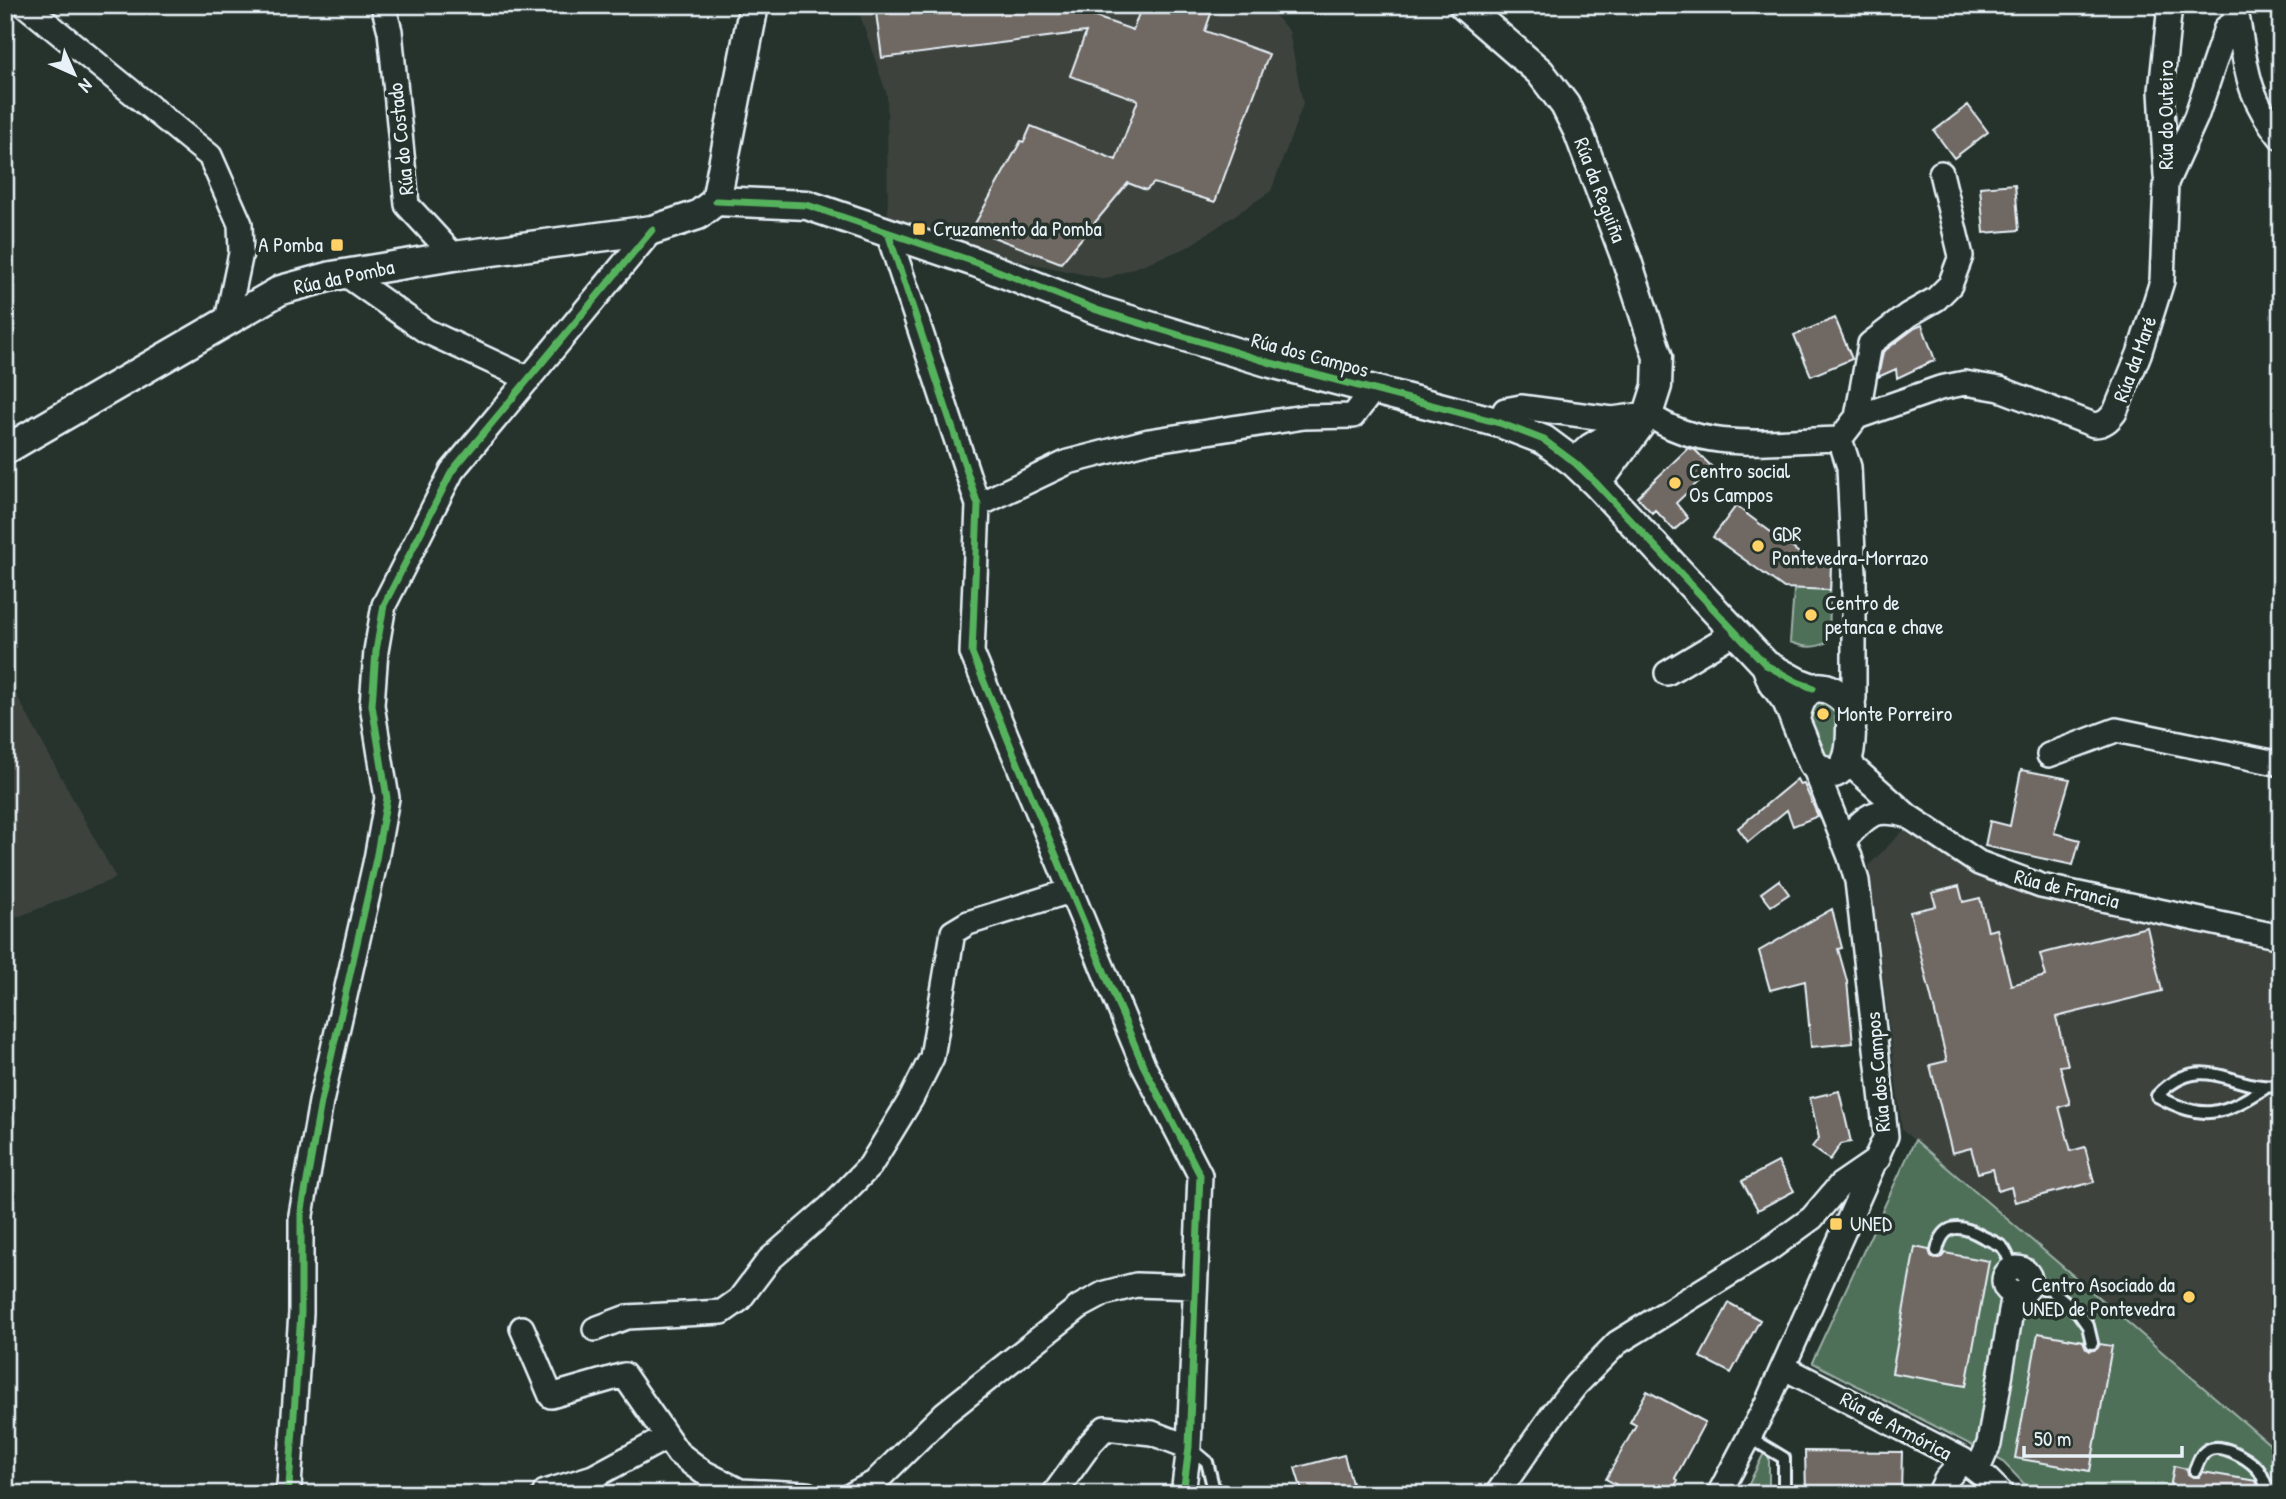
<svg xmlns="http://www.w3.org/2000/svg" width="2286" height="1499" font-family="'Patrick Hand',sans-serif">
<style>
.built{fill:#3c433d}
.green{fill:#507059;stroke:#9cb0a8;stroke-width:2}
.building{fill:#706863;stroke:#e8f1f8;stroke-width:2}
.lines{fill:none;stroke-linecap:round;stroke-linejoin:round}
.service-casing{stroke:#e8f1f8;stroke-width:16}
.minor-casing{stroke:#e8f1f8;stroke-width:28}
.tertiary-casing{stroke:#e8f1f8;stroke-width:33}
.service{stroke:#26332d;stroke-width:10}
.minor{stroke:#26332d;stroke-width:23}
.tertiary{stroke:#26332d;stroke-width:28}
.cycleway-casing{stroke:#26332d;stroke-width:11}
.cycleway{stroke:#56b35d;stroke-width:7}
.poi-dot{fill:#ffd166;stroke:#26332d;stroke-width:2.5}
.labels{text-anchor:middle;stroke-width:7;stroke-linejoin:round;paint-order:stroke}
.street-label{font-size:21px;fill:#e8f1f8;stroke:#26332d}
.poi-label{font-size:21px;fill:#e8f1f8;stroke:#26332d;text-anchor:start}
</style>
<rect width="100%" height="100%" fill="#26332d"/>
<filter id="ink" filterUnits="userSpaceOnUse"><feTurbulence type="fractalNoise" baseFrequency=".0143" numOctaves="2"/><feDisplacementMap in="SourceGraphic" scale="14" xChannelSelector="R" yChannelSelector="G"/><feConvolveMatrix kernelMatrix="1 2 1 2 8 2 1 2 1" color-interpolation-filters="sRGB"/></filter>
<g filter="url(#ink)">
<!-- built -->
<path class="built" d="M 863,5 L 1265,5 L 1289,31 L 1303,104 L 1271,191 L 1186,248 L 1105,279 L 888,233 L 887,95 L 859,12 Z
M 5,674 L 116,878 L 5,922 Z
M 1903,831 L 1985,878 L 2148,920 L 2281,948 L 2281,1454 L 1902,1130 L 1869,865 Z"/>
<!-- green -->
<path class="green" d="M 1831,563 L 1829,641 C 1816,649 1805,648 1790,642 L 1796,564 Z
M 1819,700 L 1839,709 L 1840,751 L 1830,760 L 1822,757 L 1808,726 L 1808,710 Z
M 1915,1140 L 2281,1454 L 2281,1494 L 2034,1494 L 2002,1461 L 1813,1363 L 1813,1360 Z
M 1764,1453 L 1769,1456 L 1769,1494 L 1744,1494 Z"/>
<!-- building -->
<path class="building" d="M 875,5 L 1075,5 L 1072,9 L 1133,30 L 1142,5 L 1214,5 L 1205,31 L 1269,54 L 1215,202 L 1154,183 L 1146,190 L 1128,183 L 1061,263 L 972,229 L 1021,141 L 1024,142 L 1031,126 L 1116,160 L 1138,100 L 1070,76 L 1086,32 L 882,58 Z
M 1968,105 L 1988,132 L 1954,158 L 1934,131 Z
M 2015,184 L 2019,230 L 1984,233 L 1980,187 Z
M 1835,318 L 1852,359 L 1811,376 L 1794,335 Z
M 1922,325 L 1935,360 L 1897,378 L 1896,369 L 1878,377 L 1883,352 L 1915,328 Z
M 1688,448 L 1695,450 L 1713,468 L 1676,503 L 1688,518 L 1674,530 L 1655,510 L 1652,513 L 1637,497 Z
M 1736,506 L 1814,564 L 1831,563 L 1830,590 L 1784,588 L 1713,537 Z
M 2021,770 L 2070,779 L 2054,833 L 2080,840 L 2073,865 L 1985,846 L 1990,821 L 2010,826 Z
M 1797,779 L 1800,785 L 1804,784 L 1818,816 L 1793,826 L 1787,810 L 1748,842 L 1738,828 Z
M 1779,880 L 1789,894 L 1771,906 L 1761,893 Z
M 1959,886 L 1963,902 L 1980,898 L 1988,931 L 1997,929 L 2011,985 L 2046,976 L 2040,954 L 2147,927 L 2162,991 L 2056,1017 L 2068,1065 L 2060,1066 L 2070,1104 L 2059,1107 L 2071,1151 L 2085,1147 L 2094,1182 L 2015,1202 L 2011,1187 L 1998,1191 L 1993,1169 L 1978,1173 L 1971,1148 L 1952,1153 L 1930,1065 L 1947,1061 L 1910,912 L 1936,906 L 1932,893 Z
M 1832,909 L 1842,948 L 1838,949 L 1847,981 L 1853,1043 L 1811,1047 L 1805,981 L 1770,990 L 1759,951 Z
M 1839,1091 L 1851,1142 L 1841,1144 L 1830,1160 L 1812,1147 L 1819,1138 L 1810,1098 Z
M 1778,1162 L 1794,1191 L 1758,1210 L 1742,1181 Z
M 1915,1247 L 1929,1250 L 1931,1256 L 1935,1259 L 1942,1257 L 1945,1253 L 1989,1261 L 1966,1386 L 1892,1373 Z
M 1729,1303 L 1760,1320 L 1731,1373 L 1700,1357 Z
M 2038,1333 L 2083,1341 L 2086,1348 L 2090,1351 L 2097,1349 L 2100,1344 L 2112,1346 L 2090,1471 L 2015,1458 Z
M 1647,1391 L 1705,1422 L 1675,1478 L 1678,1480 L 1671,1494 L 1633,1494 L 1606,1479 L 1636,1425 L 1630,1422 Z
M 1805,1451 L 1902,1452 L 1901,1494 L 1806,1494 Z
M 1344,1455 L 1353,1487 L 1328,1494 L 1303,1494 L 1295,1468 Z
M 2174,1466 L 2187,1469 L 2188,1474 L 2193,1477 L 2199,1477 L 2203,1472 L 2256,1481 L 2258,1486 L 2253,1494 L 2169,1494 Z"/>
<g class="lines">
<!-- service casing -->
<g class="service-casing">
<path id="service" d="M 2265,1088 C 2221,1116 2204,1121 2157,1096 C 2203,1048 2232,1092 2281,1086
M 1937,1251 C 1943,1222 1961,1224 1983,1237 C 1989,1240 1998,1243 2003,1248 C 2007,1252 2010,1262 2012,1268
M 2029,1286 L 2050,1289 L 2078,1312 L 2088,1326 L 2092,1343
M 1749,1437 L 1784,1458 L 1784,1494
M 1189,1447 L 1207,1462 L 1215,1494
M 2195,1470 C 2198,1463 2200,1455 2206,1451 C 2220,1441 2247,1458 2257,1468 C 2262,1473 2264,1481 2267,1488
M 2261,1494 L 2267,1488 L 2281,1488"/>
</g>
<!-- minor casing -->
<g class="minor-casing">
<path id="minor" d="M 25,5 L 210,156 L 240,224 L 241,253 L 227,320
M 383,5 L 390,31 L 407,205 L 454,256
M 2238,21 C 2247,72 2247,96 2281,138
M 2166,176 L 2161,91 L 2170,5
M 888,233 L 978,505 L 972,653 L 1143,1065 L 1200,1175 L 1189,1447 L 1183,1494
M 345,274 L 426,331 L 529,379
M 1857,417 L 1870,344 L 1908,315 L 1936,299 L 1950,285 L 1961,256 L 1941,173
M 1500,423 L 1505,410 L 1521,407 L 1612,419 L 1648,414 C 1704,454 1776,440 1840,439 L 1849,467 L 1854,573 L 1854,698 L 1851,707
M 1840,439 L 1857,417 L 1940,388 L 1965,383 L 2000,389 L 2094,425 C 2104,425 2109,420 2115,412 L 2139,354 L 2162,281 L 2166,183 L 2196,117 L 2226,28 L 2238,21 L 2233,5
M 978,505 L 1068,462 L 1149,441 L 1304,417 L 1353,416 L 1373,390
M 1667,673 L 1722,640 L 1734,630
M 2049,755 L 2116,730 L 2281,764
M 1849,758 L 1854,768 L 1908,816 L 1979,863 L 2041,886 L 2281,937
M 1843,841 C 1867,816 1873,806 1908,816
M2004 1281a13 13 0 1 1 26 0a13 13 0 1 1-26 0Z
M 522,1328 L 551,1396 L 624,1375 L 678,1453 L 703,1472 L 740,1491 L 807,1494
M 595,1329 L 627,1317 L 722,1312 L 739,1300 L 769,1260 L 830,1207 L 870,1166 L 911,1099 L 932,1057 L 953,932 L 968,923 L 1070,891
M 1783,1367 L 1963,1460 L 1987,1479 L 2002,1494
M 1977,1471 L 1989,1444 L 2014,1293
M 545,1492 L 593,1477 L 667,1437
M 286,1494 L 289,1486 L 301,1313 L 301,1215 L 321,1102 L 376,859 L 387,798 L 372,705 L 376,651 L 384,605 L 452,471 L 652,230
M 853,1494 L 874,1483 L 945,1413 L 1079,1307 L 1105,1293 L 1136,1285 L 1195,1287
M 1054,1494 L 1090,1444 L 1105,1428 L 1152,1433 L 1189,1447
M 1497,1494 L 1553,1414 L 1576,1385 L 1617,1343 L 1768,1250 L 1812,1218 L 1840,1185 L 1878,1159
M 1719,1494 L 1767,1403 L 1886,1136 L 1857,881 L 1850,857 L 1813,764
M 1939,1494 L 1946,1480 L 1963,1460"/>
</g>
<!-- tertiary casing -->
<g class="tertiary-casing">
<path id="tertiary" d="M 1463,5 L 1540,72 L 1565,105 L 1578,131 L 1627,261 L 1658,357 L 1657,386 L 1648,414 L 1607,470 L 1595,482
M 716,201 L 807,205 L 975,262 L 1097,310 L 1271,363 L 1500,423 L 1544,440 L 1575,463 L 1595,482 L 1766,665 L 1797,682 L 1813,688
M 716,201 L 754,5
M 5,450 L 281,290 L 332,276 L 454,256 L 652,230 L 698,215 L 716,201
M 1575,463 L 1591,448 L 1637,421
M 1766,665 L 1772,681 L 1787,701 L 1813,764 L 1827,774 C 1857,774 1850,728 1851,707 C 1826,678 1801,680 1795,721"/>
</g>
<!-- service -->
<use href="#service" class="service"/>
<!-- minor -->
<use href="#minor" class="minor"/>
<!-- tertiary -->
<use href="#tertiary" class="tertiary"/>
<!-- cycleway casing -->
<g class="cycleway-casing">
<path id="cycleway" d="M 716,201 L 807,205 L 975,262 L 1097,310 L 1271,363 L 1500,423 L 1544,440 L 1575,463 L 1595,482 L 1766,665 L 1797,682 L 1813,688
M 888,233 L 978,505 L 972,653 L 1143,1065 L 1200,1175 L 1189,1447 L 1183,1494
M 286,1494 L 289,1486 L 301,1313 L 301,1215 L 321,1102 L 376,859 L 387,798 L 372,705 L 376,651 L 384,605 L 452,471 L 652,230"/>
</g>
<!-- cycleway -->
<use href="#cycleway" class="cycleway"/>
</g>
</g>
<!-- markers -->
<g class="poi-dot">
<rect x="912" y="222" width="14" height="14" rx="3.5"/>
<rect x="330" y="238" width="14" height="14" rx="3.5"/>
<circle cx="1675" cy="483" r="7"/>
<circle cx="1758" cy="546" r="7"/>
<circle cx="1811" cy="615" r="7"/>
<circle cx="1823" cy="714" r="7"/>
<rect x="1829" y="1217" width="14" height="14" rx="3.5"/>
<circle cx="2189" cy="1297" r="7"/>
</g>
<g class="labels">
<!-- street labels -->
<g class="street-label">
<text transform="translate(2166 115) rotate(-90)" y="7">Rúa do Outeiro</text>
<text transform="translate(401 139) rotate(-96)" y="7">Rúa do Costado</text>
<text transform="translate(1600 190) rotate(69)" y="7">Rúa da Reguiña</text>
<text transform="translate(344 277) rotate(-12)" y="7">Rúa da Pomba</text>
<text transform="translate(1310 355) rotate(15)" y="7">Rúa dos Campos</text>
<text transform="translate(2135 359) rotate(-70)" y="7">Rúa da Maré</text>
<text transform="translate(2067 889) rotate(14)" y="7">Rúa de Francia</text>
<text transform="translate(1878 1072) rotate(-95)" y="7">Rúa dos Campos</text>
<text transform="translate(1896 1426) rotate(28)" y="7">Rúa de Armórica</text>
</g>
<!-- poi labels -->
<g class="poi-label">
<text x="933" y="236">Cruzamento da Pomba</text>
<text x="323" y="252" text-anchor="end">A Pomba</text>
<text x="1689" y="478">Centro social<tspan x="1689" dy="24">Os Campos</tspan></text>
<text x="1772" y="541">GDR<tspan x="1772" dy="24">Pontevedra-Morrazo</tspan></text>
<text x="1825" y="610">Centro de<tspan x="1825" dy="24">petanca e chave</tspan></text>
<text x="1837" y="721">Monte Porreiro</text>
<text x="1850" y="1231">UNED</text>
<text x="2175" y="1292" text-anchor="end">Centro Asociado da<tspan x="2175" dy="24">UNED de Pontevedra</tspan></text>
</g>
</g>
<!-- margin -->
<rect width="2286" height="1499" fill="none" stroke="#26332d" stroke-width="28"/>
<rect x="14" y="14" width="2258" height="1471" fill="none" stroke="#e8f1f8" stroke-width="2.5" filter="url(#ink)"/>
<!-- north arrow -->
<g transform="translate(74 74) rotate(135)" stroke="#26332d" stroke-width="5" paint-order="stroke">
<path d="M0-5L12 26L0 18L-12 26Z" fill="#e8f1f8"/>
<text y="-10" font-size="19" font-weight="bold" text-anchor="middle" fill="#e8f1f8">N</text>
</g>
<!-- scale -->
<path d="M2024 1446v10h158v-10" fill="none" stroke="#e8f1f8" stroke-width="3.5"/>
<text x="2034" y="1446" font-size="21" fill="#e8f1f8" stroke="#26332d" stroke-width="5" paint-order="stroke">50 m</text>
</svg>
